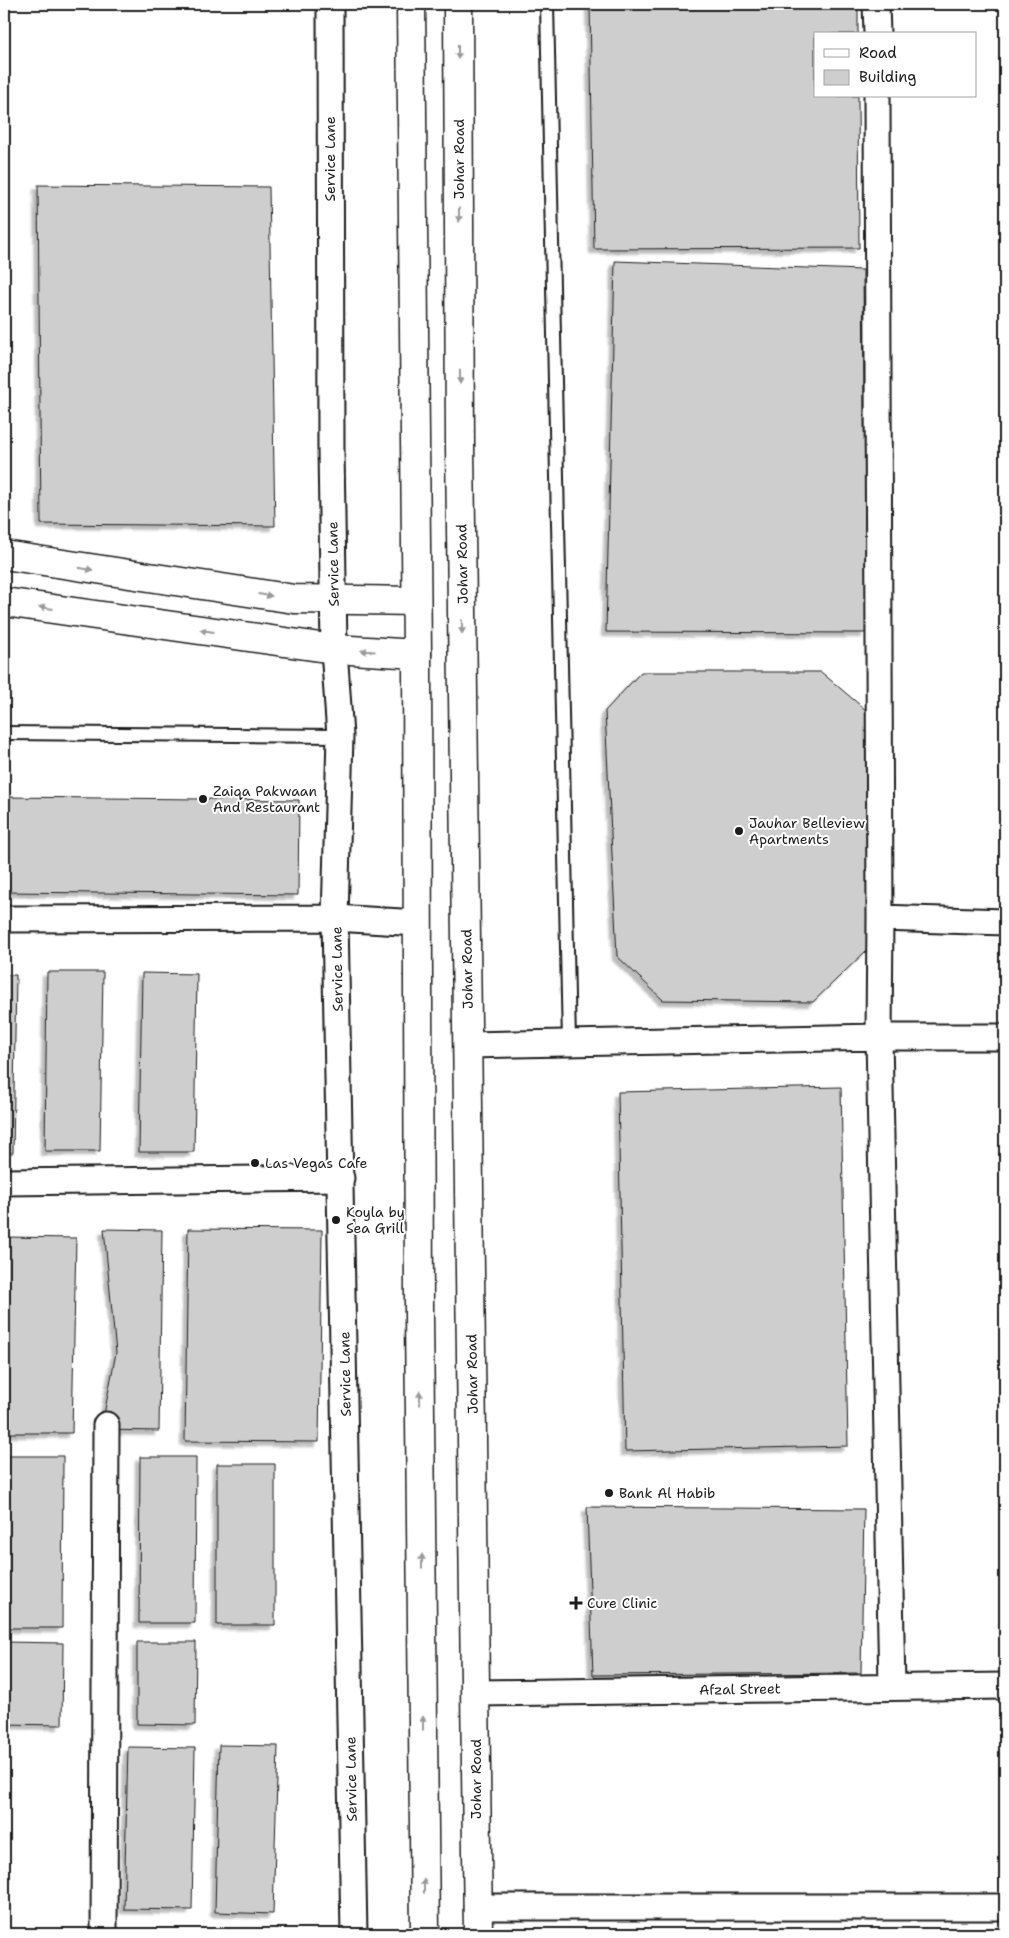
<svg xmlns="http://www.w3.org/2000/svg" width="1009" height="1938" font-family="'Shantell Sans',sans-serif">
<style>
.building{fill:#cecece;stroke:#1c1c1c;filter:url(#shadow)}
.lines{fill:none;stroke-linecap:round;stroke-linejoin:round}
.service-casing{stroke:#1c1c1c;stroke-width:16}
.minor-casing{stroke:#1c1c1c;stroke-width:29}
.tertiary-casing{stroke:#1c1c1c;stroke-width:31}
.primary-casing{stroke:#1c1c1c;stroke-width:31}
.service{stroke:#fff;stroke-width:12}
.minor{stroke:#fff;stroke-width:25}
.tertiary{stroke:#fff;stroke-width:28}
.primary{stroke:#fff;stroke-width:28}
.oneway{fill:#999}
.poi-dot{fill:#1c1c1c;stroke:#fff;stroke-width:2}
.labels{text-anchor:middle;stroke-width:4;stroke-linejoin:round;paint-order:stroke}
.street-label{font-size:14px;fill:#1c1c1c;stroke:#fff}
.poi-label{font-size:14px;fill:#1c1c1c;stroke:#fff;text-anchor:start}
</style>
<defs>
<filter id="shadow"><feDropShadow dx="-4.5" dy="4.5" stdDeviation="1" flood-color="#0004"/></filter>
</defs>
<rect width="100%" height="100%" fill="#fff"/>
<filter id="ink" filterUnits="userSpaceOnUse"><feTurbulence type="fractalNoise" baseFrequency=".02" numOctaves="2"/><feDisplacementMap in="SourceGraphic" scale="10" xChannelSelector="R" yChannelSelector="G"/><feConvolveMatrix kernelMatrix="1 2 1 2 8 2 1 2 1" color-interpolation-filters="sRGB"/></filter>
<g filter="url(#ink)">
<!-- building -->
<path class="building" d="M 590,4 L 858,4 L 858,34 L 815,34 L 815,96 L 858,96 L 859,248 L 594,249 Z
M 38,185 L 269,187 L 275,526 L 41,524 Z
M 615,261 L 863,270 L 866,633 L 606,632 Z
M 641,672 L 821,672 L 867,711 L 867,950 L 813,1002 L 663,1000 L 617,956 L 605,711 Z
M 4,797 L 299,800 L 298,895 L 4,892 Z
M 47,972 L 103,972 L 100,1151 L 45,1151 Z
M 142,973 L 197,974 L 194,1152 L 139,1152 Z
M 4,975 L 16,975 L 13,1153 L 4,1153 Z
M 841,1087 L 848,1446 L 625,1451 L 618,1092 Z
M 104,1229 L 162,1230 L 159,1431 L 101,1430 L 116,1353 Z
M 188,1229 L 322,1230 L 319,1442 L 185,1441 Z
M 4,1237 L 76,1238 L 72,1433 L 4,1433 Z
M 4,1456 L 63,1456 L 62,1628 L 4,1628 Z
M 140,1457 L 196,1457 L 195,1623 L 139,1623 Z
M 217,1464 L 275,1464 L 275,1625 L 217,1625 Z
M 587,1507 L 864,1509 L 861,1673 L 593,1675 Z
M 4,1642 L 63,1643 L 62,1725 L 4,1724 Z
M 137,1642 L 196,1642 L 195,1725 L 137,1724 Z
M 219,1745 L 278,1746 L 273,1914 L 215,1912 Z
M 128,1747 L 195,1748 L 192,1910 L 124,1909 Z"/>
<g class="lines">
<!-- service casing -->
<g class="service-casing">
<path id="service" d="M 547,4 L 569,1043
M 4,733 L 340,736"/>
</g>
<!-- minor casing -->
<g class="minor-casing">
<path id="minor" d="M 330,4 L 331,449 L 334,649 L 340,736 L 335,918 L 354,1934
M 876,4 L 877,34
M 877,96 L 880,918 L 879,1037 L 892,1687
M 880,918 L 1005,922
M 4,919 L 335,918 L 418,923
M 468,1045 L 879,1037 L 1005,1037
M 4,1182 L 341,1178
M 475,1693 L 1005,1686
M 477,1907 L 1005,1907
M 104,1934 L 106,1425"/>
</g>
<!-- tertiary casing -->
<g class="tertiary-casing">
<path id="tertiary" d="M 4,555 L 294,599 L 416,601
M 4,602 L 334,649 L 417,654"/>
</g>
<!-- primary casing -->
<g class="primary-casing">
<path id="primary" d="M 411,4 L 417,654 L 419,1314 L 425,1934
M 458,4 L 460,445 L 478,1934"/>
</g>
<!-- service -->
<use href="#service" class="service"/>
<!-- minor -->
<use href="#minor" class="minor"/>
<!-- tertiary -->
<use href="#tertiary" class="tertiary"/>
<!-- primary -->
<use href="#primary" class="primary"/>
</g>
<!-- one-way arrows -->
<defs><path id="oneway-solid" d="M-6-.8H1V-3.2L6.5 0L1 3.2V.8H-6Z" transform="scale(1.25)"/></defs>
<g class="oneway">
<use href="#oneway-solid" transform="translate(458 52) rotate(90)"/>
<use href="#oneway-solid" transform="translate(459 215) rotate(90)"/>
<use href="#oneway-solid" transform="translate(460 377) rotate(90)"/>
<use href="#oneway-solid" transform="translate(86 569) rotate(9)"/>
<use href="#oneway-solid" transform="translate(265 595) rotate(8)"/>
<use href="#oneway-solid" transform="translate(46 608) rotate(-172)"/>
<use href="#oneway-solid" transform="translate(462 627) rotate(89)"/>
<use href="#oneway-solid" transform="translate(207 631) rotate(-172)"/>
<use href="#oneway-solid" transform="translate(368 651) rotate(-177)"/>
<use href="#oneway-solid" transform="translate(420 1398) rotate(-91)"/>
<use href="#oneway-solid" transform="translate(422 1561) rotate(-90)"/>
<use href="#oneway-solid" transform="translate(423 1723) rotate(-90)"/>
<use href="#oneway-solid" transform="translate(424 1886) rotate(-90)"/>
</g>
</g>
<!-- markers -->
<g class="poi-dot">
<circle cx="203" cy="799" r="5"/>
<circle cx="739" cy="831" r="5"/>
<circle cx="255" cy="1163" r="5"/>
<circle cx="336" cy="1220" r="5"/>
<circle cx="609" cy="1493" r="5"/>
<path d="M573.5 1595.5h5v5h5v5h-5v5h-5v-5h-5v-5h5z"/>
</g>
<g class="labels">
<!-- street labels -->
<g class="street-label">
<text transform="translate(330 159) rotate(-90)" y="5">Service Lane</text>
<text transform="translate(459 159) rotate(-90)" y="5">Johar Road</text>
<text transform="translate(333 564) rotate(-91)" y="5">Service Lane</text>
<text transform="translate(462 564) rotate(-91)" y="5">Johar Road</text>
<text transform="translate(337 969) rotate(-91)" y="5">Service Lane</text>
<text transform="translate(467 969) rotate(-91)" y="5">Johar Road</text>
<text transform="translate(345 1374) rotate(-91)" y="5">Service Lane</text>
<text transform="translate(472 1374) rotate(-91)" y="5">Johar Road</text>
<text transform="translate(740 1689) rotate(-1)" y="5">Afzal Street</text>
<text transform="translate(351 1779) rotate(-91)" y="5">Service Lane</text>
<text transform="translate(476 1779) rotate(-90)" y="5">Johar Road</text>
</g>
<!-- poi labels -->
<g class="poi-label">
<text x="213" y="796">Zaiqa Pakwaan<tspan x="213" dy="16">And Restaurant</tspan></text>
<text x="749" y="828">Jauhar Belleview<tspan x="749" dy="16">Apartments</tspan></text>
<text x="265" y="1168">Las Vegas Cafe</text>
<text x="346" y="1217">Koyla by<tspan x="346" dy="16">Sea Grill</tspan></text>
<text x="619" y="1498">Bank Al Habib</text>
<text x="587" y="1608">Cure Clinic</text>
</g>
</g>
<!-- margin -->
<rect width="1009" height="1938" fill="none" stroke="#fff" stroke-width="20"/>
<rect x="10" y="10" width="989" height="1918" fill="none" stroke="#1c1c1c" stroke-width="2" filter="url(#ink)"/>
<!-- legend -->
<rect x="814" y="32" width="162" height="65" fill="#ffffff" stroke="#a4a4a4"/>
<rect x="824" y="49" width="25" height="8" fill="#ffffff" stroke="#a4a4a4"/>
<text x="859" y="58" font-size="15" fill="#1c1c1c">Road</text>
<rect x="824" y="70" width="25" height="15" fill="#cecece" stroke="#a4a4a4"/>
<text x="859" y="82" font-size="15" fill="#1c1c1c">Building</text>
</svg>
